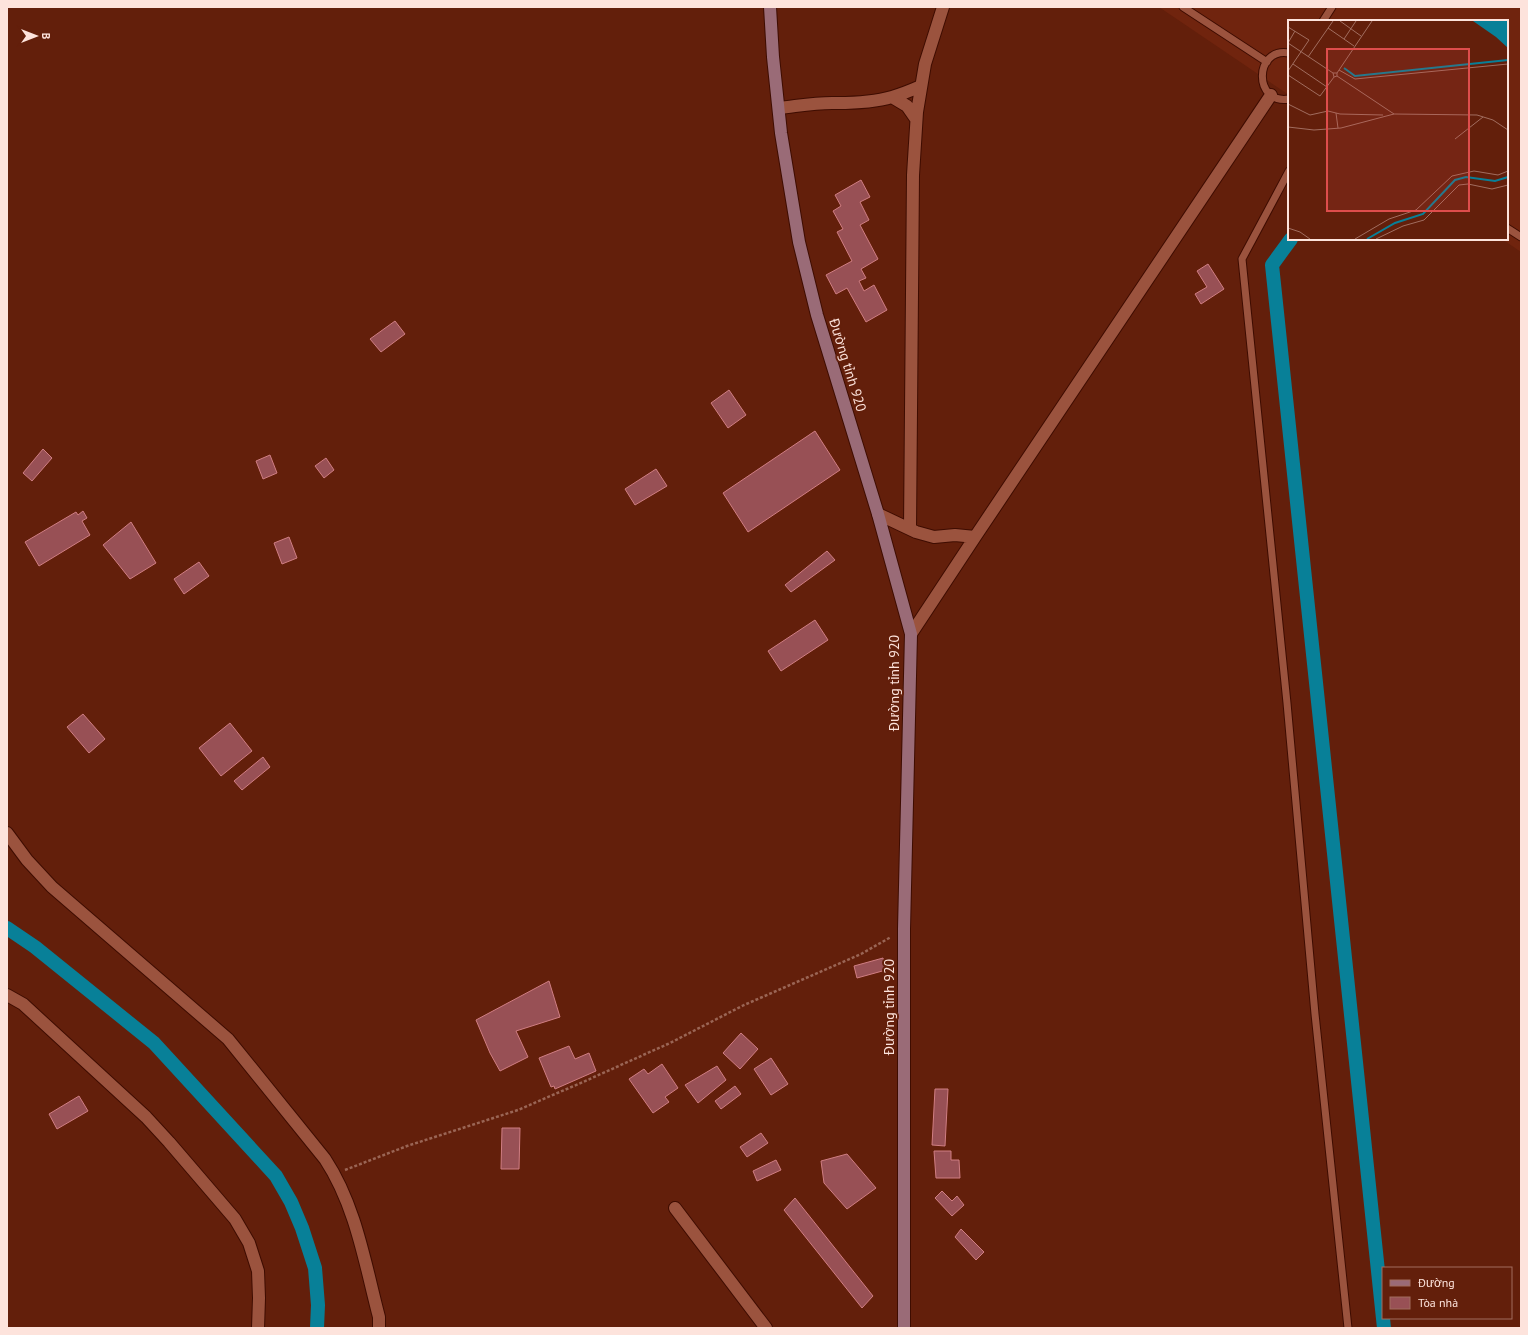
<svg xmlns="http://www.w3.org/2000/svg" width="1528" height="1335" font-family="'PT Sans',sans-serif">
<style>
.built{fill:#70240e}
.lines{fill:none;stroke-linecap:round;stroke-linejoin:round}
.canal{stroke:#088098;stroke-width:14}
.building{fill:#985055;stroke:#d07e83}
.lane-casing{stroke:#3e0c00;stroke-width:9}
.street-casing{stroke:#3e0c00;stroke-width:14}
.secondary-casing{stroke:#3e0c00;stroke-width:14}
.path{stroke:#9a6555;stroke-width:2.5;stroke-dasharray:3 2;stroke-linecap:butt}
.lane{stroke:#9b533e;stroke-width:7}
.street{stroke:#9b533e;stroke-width:12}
.secondary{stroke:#9a6b77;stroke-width:12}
.labels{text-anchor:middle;stroke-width:4;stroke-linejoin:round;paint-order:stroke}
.street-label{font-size:14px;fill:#fde3dc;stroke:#631f0b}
.inset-river{fill:none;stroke:#088098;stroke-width:2}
.inset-road{fill:none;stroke:#a16d5f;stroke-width:1}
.view{fill:#de4d4c;fill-opacity:0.15;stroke:#de4d4c;stroke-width:2}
.inset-edge{fill:none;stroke:#fde3dc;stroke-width:2}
</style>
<rect width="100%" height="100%" fill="#631f0b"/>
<!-- built -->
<path class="built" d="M 1159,7 L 1521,7 L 1521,252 L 1502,239 L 1507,239 L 1507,21 L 1289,21 L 1289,95 Z"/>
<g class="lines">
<!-- canal -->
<path class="canal" d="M 1291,239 L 1272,265 L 1384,1328
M 7,928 L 35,947 L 154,1043 L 276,1176 L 291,1202 L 302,1228 L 315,1268 L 318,1305 L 317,1328"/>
</g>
<!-- building -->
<path class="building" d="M 861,180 L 870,197 L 860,202 L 869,220 L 860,225 L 878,259 L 861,269 L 866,278 L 859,281 L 864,291 L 874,285 L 887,310 L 866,322 L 847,288 L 836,294 L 826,275 L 852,261 L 837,232 L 843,229 L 833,211 L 841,206 L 835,195 Z
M 1208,264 L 1224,289 L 1201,304 L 1195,294 L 1207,287 L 1197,271 Z
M 395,321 L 405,334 L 381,352 L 370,339 Z
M 729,390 L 746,415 L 728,428 L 711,403 Z
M 815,431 L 840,470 L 748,532 L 723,493 Z
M 43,449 L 52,458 L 32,481 L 23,473 Z
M 270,455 L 277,473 L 263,479 L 256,461 Z
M 326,458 L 334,470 L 324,478 L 315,466 Z
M 656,469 L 667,486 L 635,505 L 625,489 Z
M 83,511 L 87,518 L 82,521 L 90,535 L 39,566 L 25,542 L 76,512 L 78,515 Z
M 131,522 L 156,563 L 130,579 L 103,545 Z
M 289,537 L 297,558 L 282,564 L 274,543 Z
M 827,551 L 835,560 L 791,592 L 785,585 Z
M 199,562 L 209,576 L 184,594 L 174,579 Z
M 815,620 L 828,640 L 781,671 L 768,651 Z
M 83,714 L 105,739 L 89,753 L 67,727 Z
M 230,723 L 252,751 L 221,776 L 199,748 Z
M 263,757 L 270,767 L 242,790 L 234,781 Z
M 883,958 L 886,970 L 857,978 L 854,966 Z
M 549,981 L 560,1017 L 516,1031 L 528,1057 L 500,1071 L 490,1053 L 476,1020 Z
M 741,1033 L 758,1049 L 740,1069 L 723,1053 Z
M 569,1046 L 575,1059 L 589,1053 L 596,1071 L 555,1089 L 554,1086 L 551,1087 L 539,1058 Z
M 771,1058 L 788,1084 L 771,1095 L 754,1069 Z
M 662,1064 L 678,1088 L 665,1097 L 669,1102 L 653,1113 L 629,1079 L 644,1069 L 648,1074 Z
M 717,1066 L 726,1080 L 698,1103 L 685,1085 Z
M 735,1086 L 741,1094 L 721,1109 L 715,1101 Z
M 935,1089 L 948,1089 L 945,1146 L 932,1145 Z
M 79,1096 L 88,1111 L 57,1129 L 49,1114 Z
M 502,1128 L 520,1128 L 519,1169 L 501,1169 Z
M 761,1133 L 768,1143 L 747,1157 L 740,1147 Z
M 934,1151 L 951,1151 L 951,1160 L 959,1160 L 960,1178 L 936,1178 Z
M 847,1154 L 876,1188 L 847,1209 L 824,1183 L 821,1161 Z
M 776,1160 L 781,1170 L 757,1181 L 753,1171 Z
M 942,1191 L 952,1201 L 957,1196 L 964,1205 L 952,1216 L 935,1198 Z
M 795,1198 L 873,1296 L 862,1308 L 784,1210 Z
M 961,1229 L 984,1252 L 976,1260 L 955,1237 Z"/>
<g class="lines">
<!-- lane casing -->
<g class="lane-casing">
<path id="lane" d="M 1183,7 L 1267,62
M 1323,21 L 1332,7
M 1289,53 C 1254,47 1253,105 1289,99
M 1289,171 L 1242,259 L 1287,703 L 1315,1014 L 1348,1328
M 1507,228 L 1521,237"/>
</g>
<!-- street casing -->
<g class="street-casing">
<path id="street" d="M 892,97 L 907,106 L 916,119
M 779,108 C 798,106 818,102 837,103 C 855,103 875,102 892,97 C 902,94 912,90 921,86
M 878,514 L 916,532 L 934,537 L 955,535 L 975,537
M 910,529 L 913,175 L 917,112 L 925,64 L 943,7
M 911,634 L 975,537 L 1271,95
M 7,833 L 27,860 L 52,887 L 228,1039 L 325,1159 C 356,1206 365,1264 379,1317 L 379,1328
M 7,995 L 23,1004 L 146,1117 L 169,1142 L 235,1219 L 249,1243 L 258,1271 L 259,1298 L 258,1328
M 675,1208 L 766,1328"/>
</g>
<!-- secondary casing -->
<g class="secondary-casing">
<path id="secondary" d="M 770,7 L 773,57 L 781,133 L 799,242 L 817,315 L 878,514 L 911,634 L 904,929 L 904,1328"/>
</g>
<!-- path -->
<path class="path" d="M 345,1170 L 407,1146 L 518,1110 L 583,1082 L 670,1043 L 744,1005 L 861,954 L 891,937"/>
<!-- lane -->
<use href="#lane" class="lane"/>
<!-- street -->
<use href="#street" class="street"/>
<!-- secondary -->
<use href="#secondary" class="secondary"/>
</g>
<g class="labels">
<!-- street labels -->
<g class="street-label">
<text transform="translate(848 365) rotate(73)" y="5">Đường tỉnh 920</text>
<text transform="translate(894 683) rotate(-90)" y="5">Đường tỉnh 920</text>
<text transform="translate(889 1007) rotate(-90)" y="5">Đường tỉnh 920</text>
</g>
</g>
<!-- overview -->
<g transform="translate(1288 20)">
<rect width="220" height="220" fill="#631f0b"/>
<path d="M 185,1 L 220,1 L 220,28 L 208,17 Z" fill="#088098"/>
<path class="inset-river" d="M 56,48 L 67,56 L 220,40M 79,219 L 107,203 L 135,194 L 167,160 L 178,157 L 207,161 L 220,157"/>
<path class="inset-road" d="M 52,1 L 73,16M 0,7 L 21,20 L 0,51M 40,8 L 66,26M 56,19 L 68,1M 0,23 L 45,53M 0,23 L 7,11M 20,37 L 45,1M 5,44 L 39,67M 51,50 L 67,59 L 220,44M 49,53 L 45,53 L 46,57 L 49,56 L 49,53 L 84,1M 0,55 L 32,76 L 46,57M 49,56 L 106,94M 0,84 L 22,95 L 40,91 L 52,94 L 95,95M 48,93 L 50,108M 0,107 L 26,110 L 53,108 L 106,94 L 189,95 L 205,100 L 220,110M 167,119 L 195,97M 0,208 L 12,212 L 22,219M 67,219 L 101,199 L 128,190 L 164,156 L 186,151 L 210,155 L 220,151M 88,219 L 115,206 L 136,200 L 171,165 L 180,164 L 204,169 L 220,165"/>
<path class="view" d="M 39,29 L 181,29 L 181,191 L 39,191 Z"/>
<rect width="220" height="220" class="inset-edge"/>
</g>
<!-- border -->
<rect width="1528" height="1335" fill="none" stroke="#fde3dc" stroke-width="16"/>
<!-- legend -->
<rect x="1382" y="1267" width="130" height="52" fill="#631f0b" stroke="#a16d5f"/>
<rect x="1390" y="1280" width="20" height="6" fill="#9a6b77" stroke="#a16d5f"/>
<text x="1418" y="1287" font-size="12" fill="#fde3dc">Đường</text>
<rect x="1390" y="1297" width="20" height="12" fill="#985055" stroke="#a16d5f"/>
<text x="1418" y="1307" font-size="12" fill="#fde3dc">Tòa nhà</text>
<!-- north arrow -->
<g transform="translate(36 36) rotate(90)" stroke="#631f0b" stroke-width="3" paint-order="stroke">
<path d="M0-3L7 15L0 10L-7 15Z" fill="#fde3dc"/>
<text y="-6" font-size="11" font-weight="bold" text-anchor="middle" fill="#fde3dc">B</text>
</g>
</svg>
